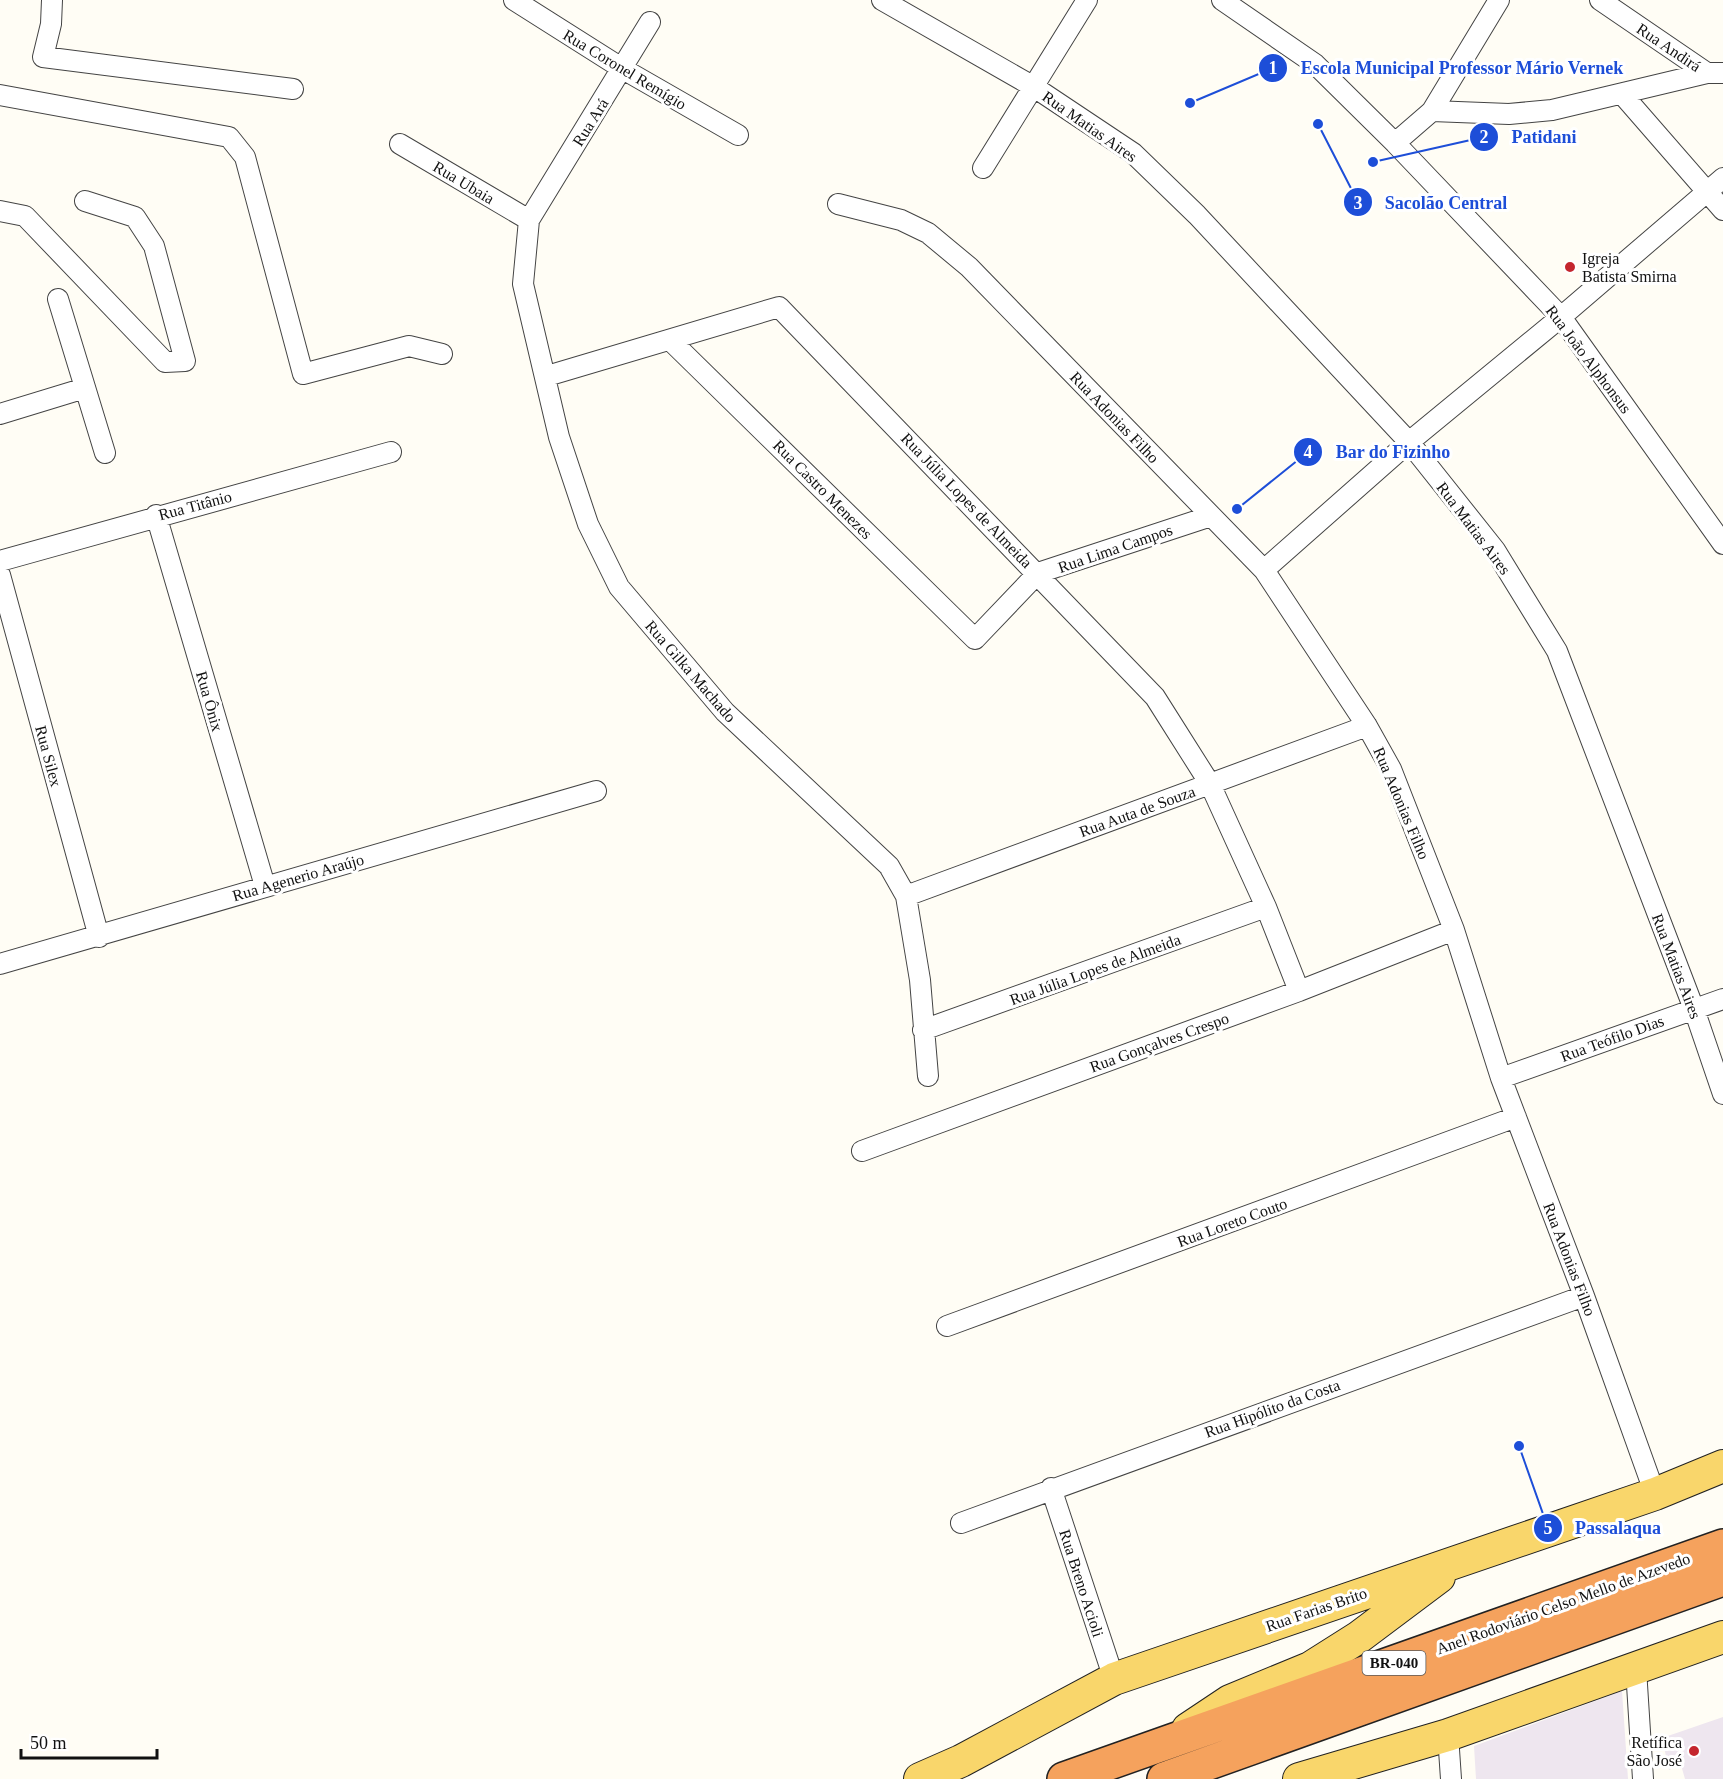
<svg xmlns="http://www.w3.org/2000/svg" width="1723" height="1779" font-family="'Times New Roman',serif">
<style>
.industrial{fill:#eee6ef}
.lines{fill:none;stroke-linecap:round;stroke-linejoin:round}
.street-casing{stroke:#444;stroke-width:22}
.primary-casing{stroke:#222;stroke-width:34}
.highway-casing{stroke:#222;stroke-width:36}
.street{stroke:#fff;stroke-width:20}
.primary{stroke:#f9d66b;stroke-width:32}
.highway{stroke:#f5a25d;stroke-width:33}
.poi-dot{fill:#c4262e;stroke:#fff;stroke-width:2}
.labels{text-anchor:middle;stroke-width:6;stroke-linejoin:round;paint-order:stroke}
.shield{fill:#fff;stroke:#585858;stroke-width:1.5}
.shield-label{font-size:15px;font-weight:bold;fill:#111}
.street-label{font-size:16px;fill:#111;stroke:#fff}
.poi-label{font-size:16px;fill:#111;stroke:#fff;text-anchor:start}
.leader{fill:none;stroke:#1d4ed8;stroke-width:2}
.callout-dot{fill:#1d4ed8;stroke:#fff;stroke-width:2}
.mark-label{font-size:18px;text-anchor:middle;font-weight:bold;fill:#fff}
.callout-label{font-size:18px;text-anchor:middle;font-weight:bold;fill:#1d4ed8;stroke:#fff;stroke-width:6;stroke-linejoin:round;paint-order:stroke}
</style>
<rect width="100%" height="100%" fill="#fffdf5"/>
<!-- industrial -->
<path class="industrial" d="M 1622,1691 L 1628,1779 L 1476,1779 L 1474,1746 Z
M 1723,1717 L 1723,1779 L 1685,1779 L 1681,1765 L 1669,1770 L 1662,1738 Z"/>
<g class="lines">
<!-- street casing -->
<g class="street-casing">
<path id="street" d="M 52,0 L 51,24 L 43,57 L 293,89
M 514,0 L 623,69 L 738,135
M 882,0 L 1034,87 L 1133,153 L 1197,215 L 1409,442 L 1495,550 L 1557,651 L 1694,1009 L 1723,1094
M 1222,0 L 1315,64 L 1395,143 L 1561,317 L 1723,544
M 1600,0 L 1707,73
M 650,22 L 529,220 L 523,284 L 559,437 L 588,524 L 619,587 L 725,712 L 889,866 L 906,896 L 920,980 L 928,1076
M 1622,94 L 1723,210
M 0,95 L 229,137 L 245,157 L 303,374 L 409,346 L 442,354
M 1432,111 L 1509,114 L 1552,110 L 1707,73 L 1723,73
M 1395,143 L 1432,111 L 1499,0
M 400,144 L 529,220
M 983,168 L 1087,0
M 838,204 L 901,220 L 928,233 L 969,267 L 1264,570 L 1367,726 L 1391,769 L 1454,930 L 1501,1078 L 1584,1296 L 1655,1494
M 0,211 L 25,216 L 165,362 L 185,361 L 154,246 L 135,217 L 85,201
M 58,299 L 105,453
M 670,340 L 975,639 L 1038,573 L 1211,516
M 547,376 L 779,307 L 1155,697 L 1210,784 L 1266,907 L 1299,991
M 0,414 L 85,388
M 156,515 L 265,886
M 0,561 L 391,452
M 1264,570 L 1409,442 L 1561,317 L 1723,178
M 0,575 L 99,937
M 906,896 L 1367,726
M 0,964 L 596,791
M 923,1030 L 1266,907
M 1501,1078 L 1723,999
M 862,1151 L 1299,991 L 1454,930
M 947,1326 L 1516,1117
M 1051,1488 L 1114,1679
M 961,1523 L 1584,1296
M 1636,1669 L 1643,1779
M 1448,1735 L 1451,1779"/>
</g>
<!-- primary casing -->
<g class="primary-casing">
<path id="primary" d="M 1188,1729 L 1230,1701 L 1310,1668 L 1359,1637 L 1439,1577
M 920,1779 L 961,1761 L 1114,1679 L 1655,1494 L 1723,1466
M 1299,1779 L 1448,1735 L 1723,1637"/>
</g>
<!-- highway casing -->
<g class="highway-casing">
<path id="highway" d="M 1064,1779 L 1723,1546
M 1164,1779 L 1723,1579"/>
</g>
<!-- street -->
<use href="#street" class="street"/>
<!-- primary -->
<use href="#primary" class="primary"/>
<!-- highway -->
<use href="#highway" class="highway"/>
</g>
<!-- markers -->
<g class="poi-dot">
<circle cx="1570" cy="267" r="6"/>
<circle cx="1694" cy="1751" r="6"/>
</g>
<g class="labels">
<!-- shield labels -->
<rect class="shield" x="1362.5" y="1651" width="63" height="24" rx="4.5"/>
<g class="shield-label">
<text x="1394" y="1668">BR-040</text>
</g>
<!-- street labels -->
<g class="street-label">
<text transform="translate(1669 47) rotate(34)" y="6">Rua Andirá</text>
<text transform="translate(625 69) rotate(31)" y="6">Rua Coronel Remígio</text>
<text transform="translate(590 122) rotate(-58)" y="6">Rua Ará</text>
<text transform="translate(1090 126) rotate(35)" y="6">Rua Matias Aires</text>
<text transform="translate(464 182) rotate(31)" y="6">Rua Ubaia</text>
<text transform="translate(1589 359) rotate(53)" y="6">Rua João Alphonsus</text>
<text transform="translate(1115 417) rotate(46)" y="6">Rua Adonias Filho</text>
<text transform="translate(823 489) rotate(45)" y="6">Rua Castro Menezes</text>
<text transform="translate(967 500) rotate(46)" y="6">Rua Júlia Lopes de Almeida</text>
<text transform="translate(195 505) rotate(-15)" y="6">Rua Titânio</text>
<text transform="translate(1474 528) rotate(53)" y="6">Rua Matias Aires</text>
<text transform="translate(1115 548) rotate(-19)" y="6">Rua Lima Campos</text>
<text transform="translate(691 671) rotate(49)" y="6">Rua Gilka Machado</text>
<text transform="translate(210 701) rotate(74)" y="6">Rua Ônix</text>
<text transform="translate(49 756) rotate(75)" y="6">Rua Silex</text>
<text transform="translate(1402 803) rotate(67)" y="6">Rua Adonias Filho</text>
<text transform="translate(1137 811) rotate(-20)" y="6">Rua Auta de Souza</text>
<text transform="translate(298 877) rotate(-16)" y="6">Rua Agenerio Araújo</text>
<text transform="translate(1677 966) rotate(69)" y="6">Rua Matias Aires</text>
<text transform="translate(1095 969) rotate(-20)" y="6">Rua Júlia Lopes de Almeida</text>
<text transform="translate(1612 1038) rotate(-20)" y="6">Rua Teófilo Dias</text>
<text transform="translate(1159 1042) rotate(-20)" y="6">Rua Gonçalves Crespo</text>
<text transform="translate(1232 1222) rotate(-20)" y="6">Rua Loreto Couto</text>
<text transform="translate(1570 1259) rotate(69)" y="6">Rua Adonias Filho</text>
<text transform="translate(1272 1408) rotate(-20)" y="6">Rua Hipólito da Costa</text>
<text transform="translate(1082 1583) rotate(72)" y="6">Rua Breno Acioli</text>
<text transform="translate(1563 1603) rotate(-20)" y="6">Anel Rodoviário Celso Mello de Azevedo</text>
<text transform="translate(1316 1609) rotate(-19)" y="6">Rua Farias Brito</text>
</g>
<!-- poi labels -->
<g class="poi-label">
<text x="1582" y="264">Igreja<tspan x="1582" dy="18">Batista Smirna</tspan></text>
<text x="1682" y="1748" text-anchor="end">Retífica<tspan x="1682" dy="18">São José</tspan></text>
</g>
</g>
<!-- callouts -->
<path class="leader" d="M1190 103L1273 68M1373 162L1484 137M1318 124L1358 202M1237 509L1308 452M1519 1446L1548 1528"/>
<g class="callout-dot">
<circle cx="1190" cy="103" r="6"/>
<circle cx="1373" cy="162" r="6"/>
<circle cx="1318" cy="124" r="6"/>
<circle cx="1237" cy="509" r="6"/>
<circle cx="1519" cy="1446" r="6"/>
<circle cx="1273" cy="68" r="15"/>
<circle cx="1484" cy="137" r="15"/>
<circle cx="1358" cy="202" r="15"/>
<circle cx="1308" cy="452" r="15"/>
<circle cx="1548" cy="1528" r="15"/>
</g>
<g class="mark-label">
<text x="1273" y="74">1</text>
<text x="1484" y="143">2</text>
<text x="1358" y="209">3</text>
<text x="1308" y="458">4</text>
<text x="1548" y="1534">5</text>
</g>
<g class="callout-label">
<text x="1462" y="74">Escola Municipal Professor Mário Vernek</text>
<text x="1544" y="143">Patidani</text>
<text x="1446" y="209">Sacolão Central</text>
<text x="1393" y="458">Bar do Fizinho</text>
<text x="1618" y="1534">Passalaqua</text>
</g>
<!-- scale -->
<path d="M21 1749v9h136v-9" fill="none" stroke="#111111" stroke-width="3"/>
<text x="30" y="1749" font-size="18" fill="#111111" stroke="#ffffff" stroke-width="4.5" paint-order="stroke">50 m</text>
</svg>
